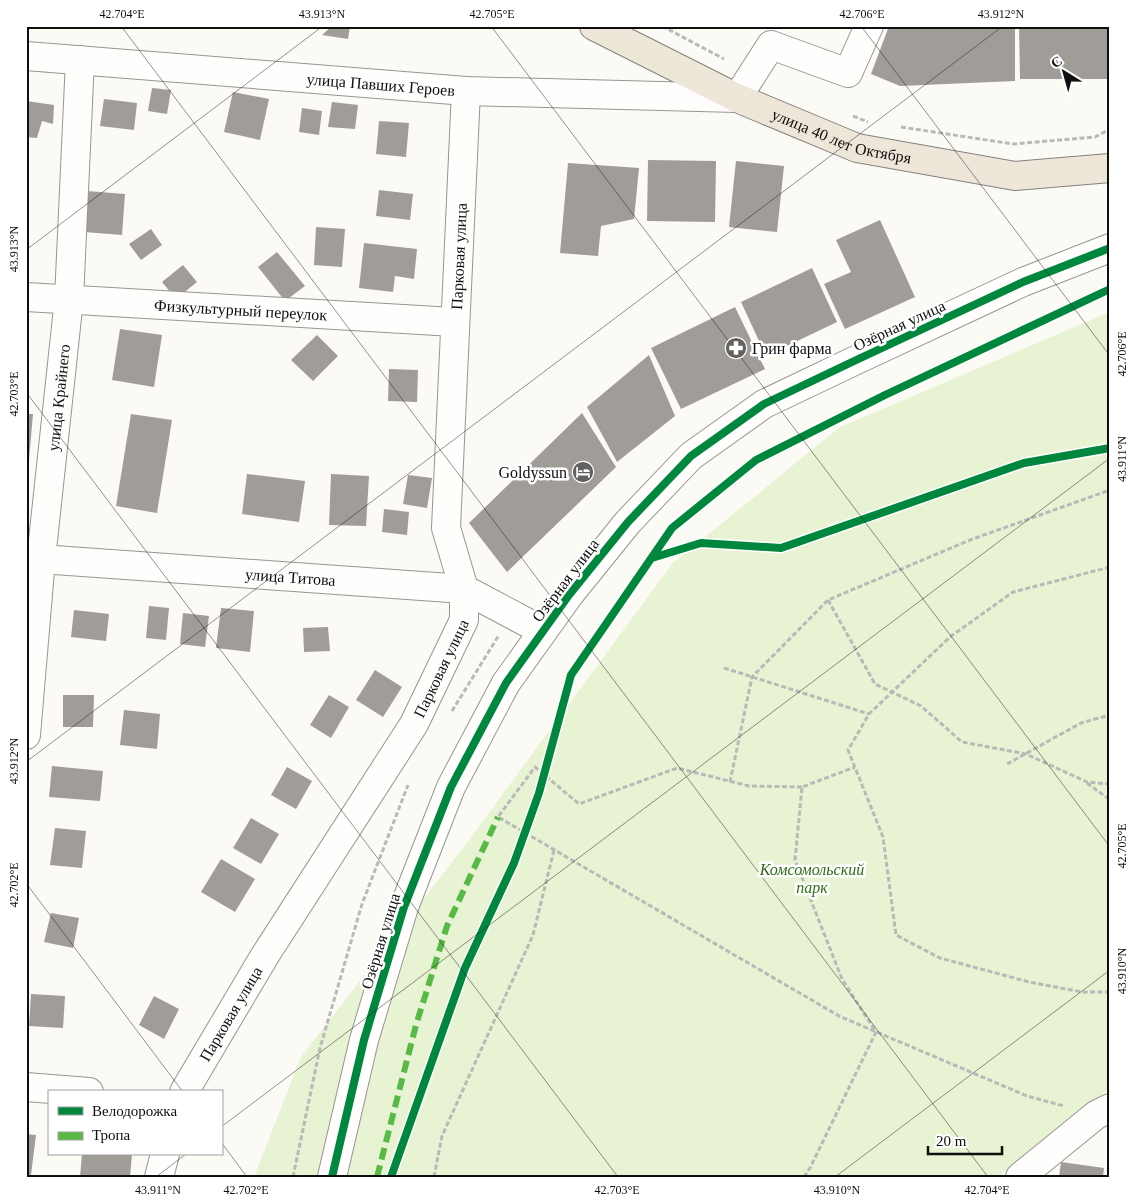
<svg xmlns="http://www.w3.org/2000/svg" width="1136" height="1203" font-family="'Times New Roman',serif">
<style>
.green{fill:#e7f3d2}
.building{fill:#a09d99}
.lines{fill:none;stroke-linecap:round;stroke-linejoin:round}
.minor-casing{stroke:#969592;stroke-width:30}
.major-casing{stroke:#83827f;stroke-width:30}
.path{stroke:#b9b9b8;stroke-width:3;stroke-dasharray:5 2.5;stroke-linecap:butt}
.minor{stroke:#fffefd;stroke-width:28}
.major{stroke:#eee7d9;stroke-width:28}
.quiet{stroke:#58b947;stroke-width:6;stroke-dasharray:12 6;stroke-linecap:butt}
.cycleway-casing{stroke:#fff;stroke-width:11}
.cycleway{stroke:#00873e;stroke-width:8}
.ticks{fill:none;stroke:#0f0f0f;stroke-width:1;stroke-opacity:0.45}
.labels{text-anchor:middle;stroke-width:5;stroke-linejoin:round;paint-order:stroke}
.street-label{font-size:16px;fill:#0f0f0f;stroke:#fff}
.poi-label{font-size:16px;fill:#0f0f0f;stroke:#fff;text-anchor:start}
.park-label{font-size:16px;font-style:italic;fill:#2f6d19;stroke:#fff}
.neatline{fill:none;stroke:#0f0f0f;stroke-width:2}
.ticks-label{font-size:12px;text-anchor:middle;fill:#0f0f0f}
</style>
<rect width="100%" height="100%" fill="#fcfaf4"/>
<!-- green -->
<path class="green" d="M 1110,312 L 1110,1091 L 1106,1091 L 998,1177 L 254,1177 L 301,1057 L 466,844 L 672,564 L 840,427 Z"/>
<!-- building -->
<path class="building" d="M 332,26 L 350,26 L 348,39 L 322,35 Z
M 889,26 L 1015,26 L 1015,81 L 900,86 L 871,74 Z
M 1019,26 L 1110,26 L 1110,79 L 1020,79 Z
M 152,88 L 171,90 L 167,114 L 148,111 Z
M 233,92 L 269,99 L 260,140 L 224,132 Z
M 104,99 L 137,103 L 134,130 L 100,126 Z
M 26,101 L 54,105 L 53,124 L 42,121 L 37,138 L 26,137 Z
M 332,102 L 358,105 L 355,129 L 328,127 Z
M 302,108 L 322,111 L 319,135 L 299,132 Z
M 379,121 L 409,123 L 406,157 L 376,154 Z
M 648,160 L 716,161 L 715,222 L 647,221 Z
M 736,161 L 784,166 L 777,232 L 729,227 Z
M 568,163 L 639,168 L 634,219 L 601,226 L 598,256 L 560,253 Z
M 379,190 L 413,194 L 410,220 L 376,216 Z
M 87,191 L 125,194 L 122,235 L 84,232 Z
M 880,220 L 915,297 L 845,329 L 824,284 L 851,272 L 836,240 Z
M 316,227 L 345,229 L 342,267 L 314,265 Z
M 151,229 L 162,245 L 141,260 L 129,244 Z
M 364,243 L 417,249 L 414,279 L 395,276 L 393,292 L 359,288 Z
M 277,252 L 305,286 L 285,301 L 258,267 Z
M 183,265 L 197,282 L 176,299 L 162,282 Z
M 812,268 L 837,322 L 766,356 L 741,302 Z
M 735,307 L 765,369 L 681,409 L 651,348 Z
M 120,329 L 162,335 L 154,387 L 112,380 Z
M 317,335 L 338,356 L 313,381 L 291,360 Z
M 649,355 L 675,416 L 617,462 L 587,407 Z
M 389,369 L 418,370 L 417,402 L 388,401 Z
M 582,413 L 616,467 L 507,572 L 469,523 Z
M 26,414 L 33,414 L 28,471 L 26,471 Z
M 131,414 L 172,420 L 157,513 L 116,506 Z
M 247,474 L 305,481 L 299,522 L 242,514 Z
M 331,474 L 369,476 L 366,526 L 329,525 Z
M 408,475 L 432,478 L 427,508 L 403,504 Z
M 384,509 L 409,512 L 407,535 L 382,532 Z
M 149,606 L 169,608 L 166,640 L 146,638 Z
M 221,608 L 254,611 L 250,652 L 216,648 Z
M 74,610 L 109,614 L 106,641 L 71,637 Z
M 183,613 L 209,616 L 205,647 L 180,644 Z
M 328,627 L 330,651 L 304,652 L 303,628 Z
M 375,670 L 402,687 L 383,717 L 356,700 Z
M 63,695 L 94,695 L 93,727 L 63,727 Z
M 329,695 L 349,707 L 331,738 L 310,725 Z
M 124,710 L 160,714 L 157,749 L 120,745 Z
M 52,766 L 103,771 L 100,801 L 49,797 Z
M 287,767 L 312,781 L 296,809 L 271,795 Z
M 251,818 L 279,834 L 261,864 L 233,848 Z
M 55,828 L 86,831 L 82,868 L 50,865 Z
M 221,859 L 255,879 L 235,912 L 201,892 Z
M 51,913 L 79,918 L 73,948 L 44,942 Z
M 31,994 L 65,996 L 63,1028 L 29,1026 Z
M 154,996 L 179,1009 L 164,1039 L 139,1025 Z
M 26,1134 L 36,1135 L 31,1175 L 26,1174 Z
M 82,1154 L 132,1154 L 130,1177 L 80,1177 Z
M 1061,1162 L 1104,1168 L 1103,1177 L 1059,1177 Z"/>
<g class="lines">
<!-- minor casing -->
<g class="minor-casing">
<g id="minor">
<path id="s1" d="M 26,56 L 466,91 L 737,98 L 771,45 L 848,73 L 869,26"/>
<path id="s2" d="M 26,297 L 454,322"/>
<path id="s3" d="M 26,558 L 464,589 L 543,631"/>
<path id="s4" d="M 26,735 L 41,559 L 69,299 L 80,60"/>
<path d="M 26,1087 L 89,1092"/>
<path id="s5" d="M 184,1092 L 264,957 L 414,724 L 464,620 L 464,589 L 446,528 L 466,91"/>
<path d="M 159,1177 L 165,1154"/>
<path d="M 332,1177 L 364,1040 L 404,907 L 451,787 L 506,683 L 569,595 L 628,522 L 691,456 L 764,404 L 852,362 L 1023,282 L 1110,248"/>
<path d="M 1020,1177 L 1096,1115 L 1110,1108"/>
</g>
</g>
<!-- major casing -->
<g class="major-casing">
<g id="major">
<path id="s6" d="M 594,26 L 737,98 L 857,148 L 1015,176 L 1110,168"/>
</g>
</g>
<!-- path -->
<path class="path" d="M 662,26 L 724,59
M 853,116 L 868,122
M 901,127 L 1013,144 L 1095,137 L 1110,129
M 1110,567 L 1013,592 L 950,637 L 869,714 L 848,750 L 883,837 L 896,935 L 940,958 L 1029,982 L 1082,992 L 1110,992
M 828,600 L 875,684 L 921,706 L 962,742 L 1026,754 L 1087,782 L 1110,784
M 724,668 L 869,714
M 452,711 L 499,635
M 1007,764 L 1081,723 L 1110,715
M 730,782 L 752,677 L 828,600 L 970,540 L 1110,490
M 1087,783 L 1110,800
M 802,787 L 749,786 L 677,768 L 579,804 L 535,767 L 498,817 L 839,1016 L 1027,1096 L 1064,1106
M 293,1177 L 320,1048 L 362,904 L 408,785
M 434,1177 L 442,1136 L 533,935 L 554,850
M 804,1177 L 810,1168 L 876,1032 L 842,979 L 795,860 L 802,787 L 855,767"/>
<!-- minor -->
<use href="#minor" class="minor"/>
<!-- major -->
<use href="#major" class="major"/>
<!-- quiet -->
<path class="quiet" d="M 377,1177 L 416,1025 L 447,926 L 498,817"/>
<!-- cycleway casing -->
<g class="cycleway-casing">
<path id="cycleway" d="M 652,558 L 701,543 L 781,548 L 1024,463 L 1110,448
M 332,1177 L 364,1040 L 404,907 L 451,787 L 506,683 L 569,595 L 628,522 L 691,456 L 764,404 L 852,362 L 1023,282 L 1110,248
M 391,1177 L 465,968 L 514,863 L 539,793 L 571,675 L 672,528 L 756,460 L 885,395 L 1110,289"/>
</g>
<!-- cycleway -->
<use href="#cycleway" class="cycleway"/>
</g>
<!-- ticks -->
<path class="ticks" d="M 121,26 L 988,1177M 491,26 L 1110,847M 861,26 L 1110,356M 26,250 L 323,26M 26,392 L 618,1177M 26,762 L 1003,26M 26,883 L 183,1092M 221,1127 L 1110,458M 221,1142 L 247,1177M 156,1177 L 186,1154M 835,1177 L 1110,970"/>
<!-- icons -->
<defs>
<g id="pharmacy-disc" transform="scale(1.125)"><circle r="9.5" fill="#62615f" stroke="#fff"/><path d="M-2-6h4v4h4v4h-4v4h-4v-4h-4v-4h4Z" fill="#fff"/></g>
<g id="hotel-disc" transform="scale(1.125)"><circle r="9.5" fill="#62615f" stroke="#fff"/><path d="M-6-4.5h1.5V1H6V5H4.5V3h-9V5H-6ZM-4 0a1.8 1.8 0 1 1 3.6 0ZM.5 0V-2.5h3Q6-2.5 6 0Z" fill="#fff"/></g>
</defs>
<g fill-rule="evenodd">
<use href="#pharmacy-disc" x="736" y="348"/>
<use href="#hotel-disc" x="583" y="472"/>
</g>
<g class="labels">
<!-- street labels -->
<g class="street-label">
<text dy="6" stroke="none"><textPath href="#s1" startOffset="356">улица Павших Героев</textPath></text>
<text dy="6" stroke="none"><textPath href="#s6" startOffset="272">улица 40 лет Октября</textPath></text>
<text dy="6" stroke="none"><textPath href="#s5" startOffset="916">Парковая улица</textPath></text>
<text dy="6" stroke="none"><textPath href="#s2" startOffset="215">Физкультурный переулок</textPath></text>
<text transform="translate(899 325) rotate(-25)" y="6">Озёрная улица</text>
<text dy="6" stroke="none"><textPath href="#s4" startOffset="339">улица Крайнего</textPath></text>
<text dy="6" stroke="none"><textPath href="#s3" startOffset="265">улица Титова</textPath></text>
<text transform="translate(565 580) rotate(-53)" y="6">Озёрная улица</text>
<text dy="6" stroke="none"><textPath href="#s5" startOffset="496">Парковая улица</textPath></text>
<text transform="translate(380 941) rotate(-73)" y="6">Озёрная улица</text>
<text dy="6" stroke="none"><textPath href="#s5" startOffset="91">Парковая улица</textPath></text>
</g>
<!-- poi labels -->
<g class="poi-label">
<text x="752" y="354">Грин фарма</text>
<text x="567" y="478" text-anchor="end">Goldyssun</text>
</g>
<!-- park labels -->
<g class="park-label">
<text x="812" y="875">Комсомольский<tspan x="812" dy="18">парк</tspan></text>
</g>
</g>
<!-- border -->
<rect width="1136" height="1203" fill="none" stroke="#ffffff" stroke-width="55"/>
<!-- legend -->
<rect x="48" y="1090" width="175" height="65" fill="#ffffff" stroke="#9f9f9f"/>
<rect x="58" y="1107" width="25" height="8" fill="#00873e" stroke="#9f9f9f"/>
<text x="92" y="1116" font-size="15" fill="#0f0f0f">Велодорожка</text>
<rect x="58" y="1132" width="25" height="8" fill="#58b947" stroke="#9f9f9f"/>
<text x="92" y="1140" font-size="15" fill="#0f0f0f">Тропа</text>
<!-- north arrow -->
<g transform="translate(1064 72) rotate(323)" stroke="#ffffff" stroke-width="4" paint-order="stroke">
<path d="M0-4L9 19L0 12L-9 19Z" fill="#0f0f0f"/>
<text y="-8" font-size="14" font-weight="bold" text-anchor="middle" fill="#0f0f0f">С</text>
</g>
<!-- scale -->
<path d="M928 1146v8h74v-8" fill="none" stroke="#0f0f0f" stroke-width="2.5"/>
<text x="936" y="1146" font-size="15" fill="#0f0f0f" stroke="#ffffff" stroke-width="4" paint-order="stroke">20 m</text>
<rect x="28" y="28" width="1080" height="1148" class="neatline"/>
<g class="ticks-label">
<text x="122" y="18">42.704°E</text>
<text x="322" y="18">43.913°N</text>
<text x="492" y="18">42.705°E</text>
<text x="862" y="18">42.706°E</text>
<text x="1001" y="18">43.912°N</text>
<text transform="translate(14 249) rotate(-90)" y="4">43.913°N</text>
<text transform="translate(1122 354) rotate(-90)" y="4">42.706°E</text>
<text transform="translate(14 394) rotate(-90)" y="4">42.703°E</text>
<text transform="translate(1122 459) rotate(-90)" y="4">43.911°N</text>
<text transform="translate(14 761) rotate(-90)" y="4">43.912°N</text>
<text transform="translate(1122 846) rotate(-90)" y="4">42.705°E</text>
<text transform="translate(14 885) rotate(-90)" y="4">42.702°E</text>
<text transform="translate(1122 971) rotate(-90)" y="4">43.910°N</text>
<text x="158" y="1194">43.911°N</text>
<text x="246" y="1194">42.702°E</text>
<text x="617" y="1194">42.703°E</text>
<text x="837" y="1194">43.910°N</text>
<text x="987" y="1194">42.704°E</text>
</g>
</svg>
